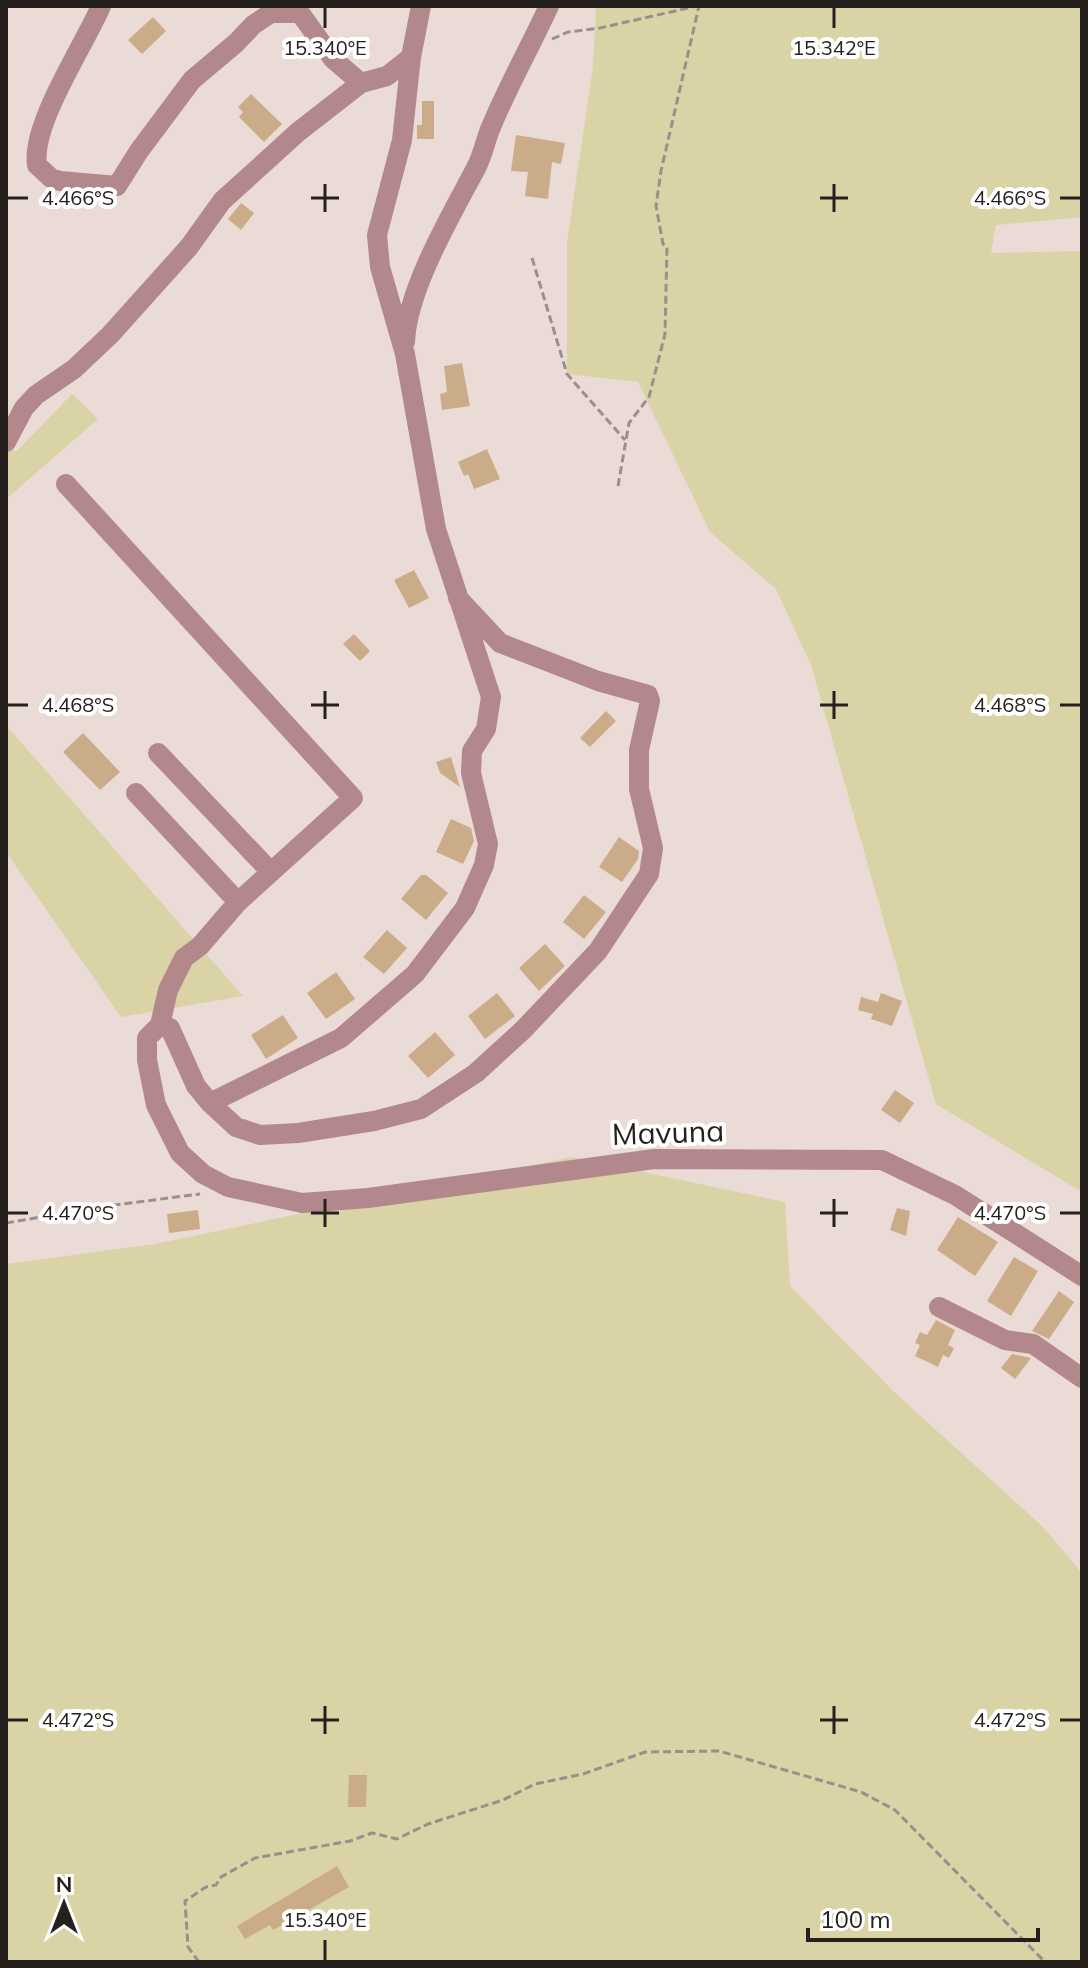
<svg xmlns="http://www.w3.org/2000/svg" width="1088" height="1968" font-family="Mulish,sans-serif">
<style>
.green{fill:#dad3a6}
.building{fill:#cbac89}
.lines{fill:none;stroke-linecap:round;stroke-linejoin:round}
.path{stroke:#9a8f8c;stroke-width:3;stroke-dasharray:8 4;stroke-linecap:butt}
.minor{stroke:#b3888d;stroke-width:20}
.ticks{fill:none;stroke:#25201e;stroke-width:3}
.labels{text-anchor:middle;stroke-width:8;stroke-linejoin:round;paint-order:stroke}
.street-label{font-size:30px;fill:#25201e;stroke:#fff}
.ticks-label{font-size:20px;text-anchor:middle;fill:#25201e;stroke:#fff;stroke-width:8;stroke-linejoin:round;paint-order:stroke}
</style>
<rect width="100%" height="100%" fill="#eadbd6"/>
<!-- green -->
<path class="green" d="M 596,6 L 1082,6 L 1082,217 L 996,225 L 991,253 L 1082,251 L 1082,1192 L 936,1104 L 811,665 L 776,589 L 710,532 L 638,382 L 567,374 L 567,242 L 593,67 Z
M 72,394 L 98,419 L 6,499 L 6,450 L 17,451 Z
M 6,725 L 243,996 L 121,1017 L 6,852 Z
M 572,1157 L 785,1202 L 790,1286 L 893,1391 L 1042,1526 L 1082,1573 L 1082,1962 L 6,1962 L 6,1264 L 155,1244 Z"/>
<!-- building -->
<path class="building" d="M 153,17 L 166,31 L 142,54 L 128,40 Z
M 251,94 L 282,124 L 264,142 L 239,117 L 243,112 L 238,107 Z
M 422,101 L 434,101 L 434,139 L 417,139 L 417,125 L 422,125 Z
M 516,135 L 565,143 L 561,164 L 552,162 L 548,199 L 525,196 L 528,172 L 511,171 Z
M 241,203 L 254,213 L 241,230 L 228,219 Z
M 462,363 L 470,406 L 442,410 L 440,394 L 447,392 L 444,366 Z
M 487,449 L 500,479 L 474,489 L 468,474 L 464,476 L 458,462 Z
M 414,570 L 429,598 L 409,608 L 394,580 Z
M 354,634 L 370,651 L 360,661 L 343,644 Z
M 606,711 L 616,721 L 590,747 L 580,738 Z
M 83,733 L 120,772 L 100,790 L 63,752 Z
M 451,757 L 460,787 L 440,773 L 436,762 Z
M 451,819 L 471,828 L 474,841 L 463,864 L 436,852 Z
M 619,837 L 639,851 L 638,859 L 622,882 L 599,867 Z
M 421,875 L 426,875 L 448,893 L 426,920 L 401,899 Z
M 584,895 L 606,912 L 584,939 L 563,922 Z
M 387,930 L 407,948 L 384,974 L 363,957 Z
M 545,944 L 565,966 L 539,991 L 519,968 Z
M 336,972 L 355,999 L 326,1019 L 307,993 Z
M 497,993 L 515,1016 L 485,1039 L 468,1016 Z
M 881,993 L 902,1001 L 892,1026 L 871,1019 L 873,1014 L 858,1010 L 861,997 L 878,1002 Z
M 283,1015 L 298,1038 L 266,1059 L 251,1035 Z
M 435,1032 L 455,1055 L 428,1078 L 408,1056 Z
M 895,1090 L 914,1103 L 900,1123 L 881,1110 Z
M 897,1208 L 910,1211 L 906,1236 L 890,1230 Z
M 198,1210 L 200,1229 L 169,1233 L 167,1214 Z
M 958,1217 L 998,1242 L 975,1276 L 937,1250 Z
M 1014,1257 L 1038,1271 L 1011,1316 L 987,1301 Z
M 1059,1291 L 1074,1302 L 1049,1339 L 1032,1331 Z
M 936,1320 L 955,1330 L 948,1345 L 954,1348 L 949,1358 L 943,1355 L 938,1367 L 915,1356 L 920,1345 L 915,1343 L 920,1332 L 927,1335 Z
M 1012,1354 L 1031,1358 L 1015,1379 L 1001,1368 Z
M 349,1775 L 367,1775 L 366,1807 L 348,1807 Z
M 337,1866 L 349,1887 L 273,1930 L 270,1925 L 245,1939 L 237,1926 Z"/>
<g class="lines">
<!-- path -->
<path class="path" d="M 552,39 L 568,32 L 600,28 L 697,6
M 532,258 L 567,374 L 625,440
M 618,486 L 629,423 L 649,397 L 665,334 L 667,247 L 663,244 L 656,206 L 661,171 L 699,6
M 6,1223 L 99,1207 L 200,1194
M 199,1962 L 188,1947 L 185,1901 L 206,1887 L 216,1885 L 221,1877 L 255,1858 L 350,1841 L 372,1833 L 397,1839 L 428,1824 L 503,1800 L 535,1784 L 583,1774 L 645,1752 L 719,1751 L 861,1792 L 895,1810 L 1045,1962"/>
<!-- minor -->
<path class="minor" d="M 101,6 C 84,46 31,124 37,165 L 51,178 L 60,181 L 117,186 L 139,151 L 192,80 L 236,43 L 253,25 L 271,13 L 300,13 L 333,59 L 361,83
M 405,342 C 407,289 452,214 476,168 C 483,155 485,141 491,127 C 508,86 530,47 549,6
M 6,442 L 24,408 L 36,395 L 74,369 L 110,335 L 189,247 L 222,201 L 298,132 L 361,83 L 387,76 L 411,57
M 66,484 L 353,798 L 238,902
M 458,598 L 500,643 L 598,681 L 648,695 L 650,701 L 639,750 L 639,789 L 653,848 L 649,874 L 598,951 L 523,1030 L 476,1073 L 421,1109 L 374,1121 L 298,1133 L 260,1135 L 236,1127 L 210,1103 L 196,1086 L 170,1028 L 160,1025 L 147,1038 L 147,1060 L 156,1105 L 180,1153 L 203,1174 L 228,1187 L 302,1203 L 368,1198 L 654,1159 L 882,1160 L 955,1195 L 1082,1276
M 158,753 L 270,871
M 136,793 L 238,902 L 200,946 L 184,958 L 168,990 L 160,1025
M 210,1103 L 341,1038 L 415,974 L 465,908 L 484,865 L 488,844 L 471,773 L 472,751 L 486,729 L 491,697 L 436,529 L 405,354 L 380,267 L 377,235 L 402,140 L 411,57 L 421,6
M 939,1307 L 1005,1340 L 1033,1344 L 1082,1378"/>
</g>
<!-- ticks -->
<path class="ticks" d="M 325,8 L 325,28M 834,8 L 834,28M 325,184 L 325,212M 834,184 L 834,212M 8,198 L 28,198M 311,198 L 339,198M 820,198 L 848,198M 1060,198 L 1080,198M 325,691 L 325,719M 834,691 L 834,719M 8,705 L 28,705M 311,705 L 339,705M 820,705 L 848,705M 1060,705 L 1080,705M 325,1199 L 325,1227M 834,1199 L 834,1227M 8,1213 L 28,1213M 311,1213 L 339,1213M 820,1213 L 848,1213M 1060,1213 L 1080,1213M 325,1706 L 325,1734M 834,1706 L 834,1734M 8,1720 L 28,1720M 311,1720 L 339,1720M 820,1720 L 848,1720M 1060,1720 L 1080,1720M 325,1940 L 325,1960"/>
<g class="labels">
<!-- street labels -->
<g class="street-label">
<text transform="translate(668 1133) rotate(-2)" y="10">Mavuna</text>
</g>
</g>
<g class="ticks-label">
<text x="325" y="55">15.340°E</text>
<text x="834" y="55">15.342°E</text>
<text x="78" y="205">4.466°S</text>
<text x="1010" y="205">4.466°S</text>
<text x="78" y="712">4.468°S</text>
<text x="1010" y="712">4.468°S</text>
<text x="78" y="1220">4.470°S</text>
<text x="1010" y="1220">4.470°S</text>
<text x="78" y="1727">4.472°S</text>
<text x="1010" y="1727">4.472°S</text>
<text x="325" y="1927">15.340°E</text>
</g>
<!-- border -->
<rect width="1088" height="1968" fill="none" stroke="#25201e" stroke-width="16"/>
<!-- north arrow -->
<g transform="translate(64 1904)" stroke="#ffffff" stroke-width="6" paint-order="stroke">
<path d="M0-6L14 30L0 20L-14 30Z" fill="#25201e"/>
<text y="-12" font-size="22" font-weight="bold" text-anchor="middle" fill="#25201e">N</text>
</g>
<!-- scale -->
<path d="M808 1928v12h230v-12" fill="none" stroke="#25201e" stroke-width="4"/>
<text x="820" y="1928" font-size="24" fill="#25201e" stroke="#ffffff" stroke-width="6" paint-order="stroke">100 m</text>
</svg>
